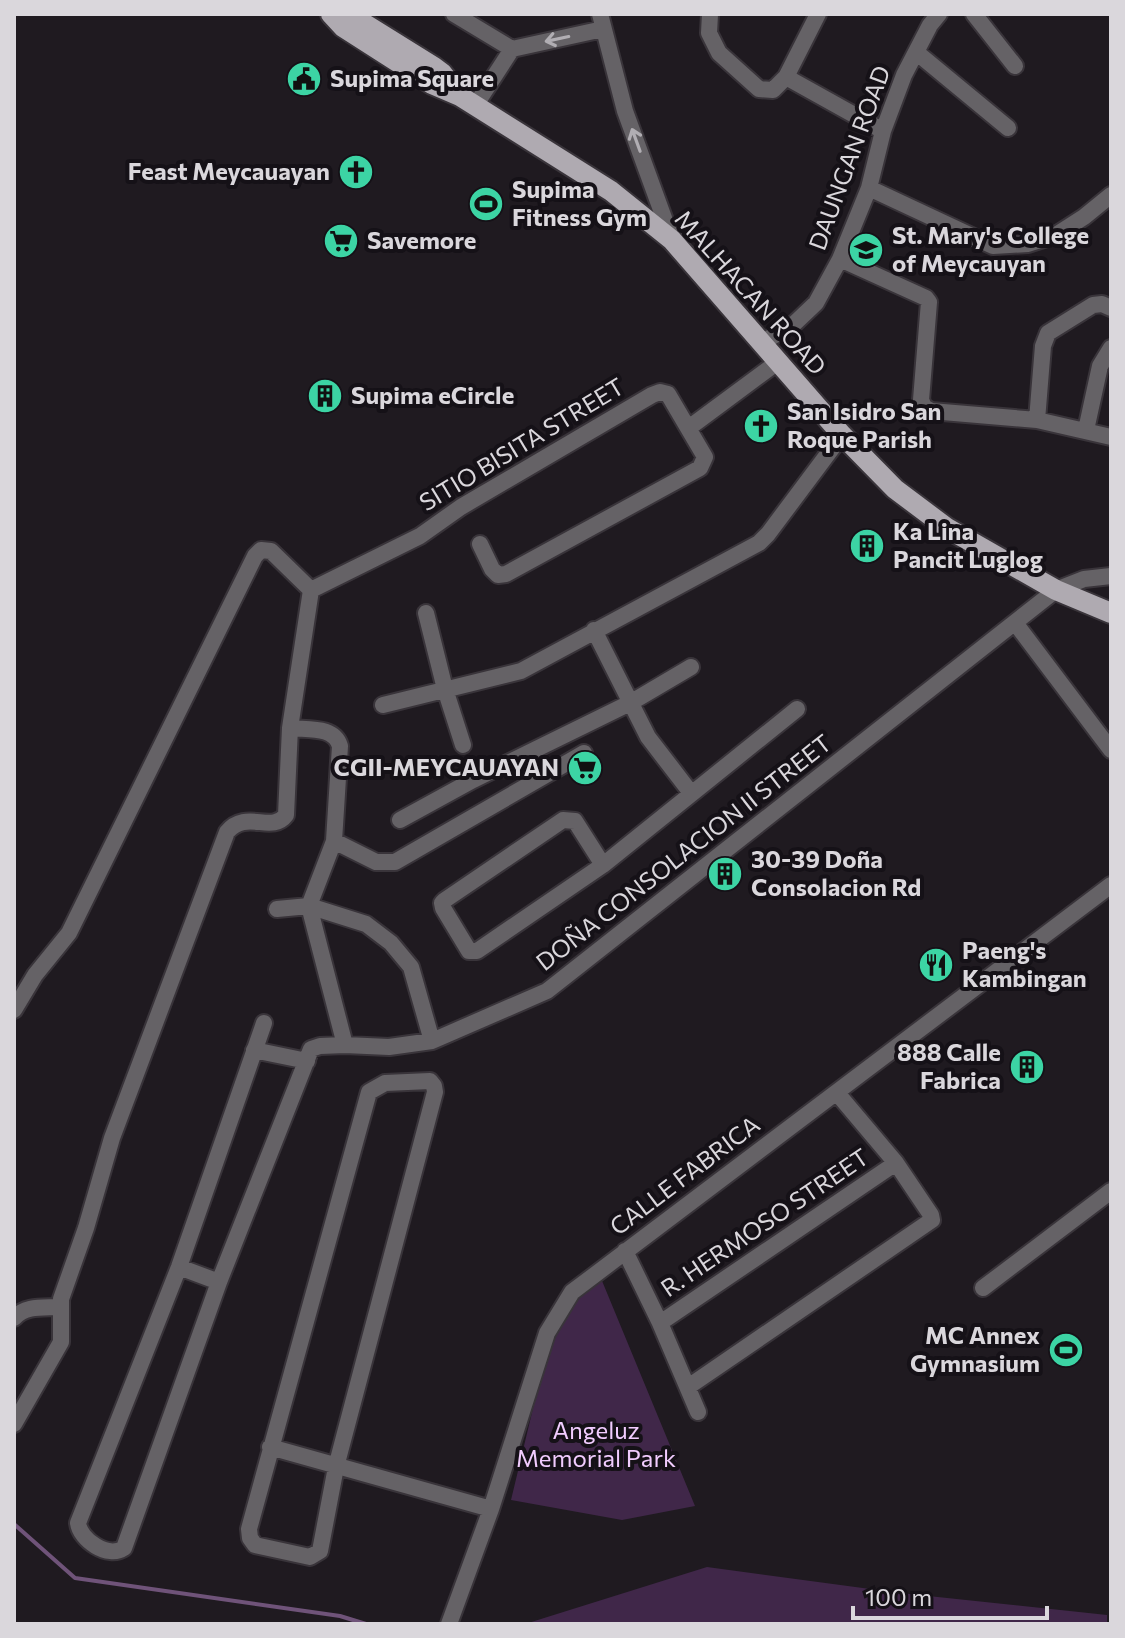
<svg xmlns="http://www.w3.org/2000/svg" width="1125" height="1638" font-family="Commissioner,sans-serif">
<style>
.green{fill:#402749}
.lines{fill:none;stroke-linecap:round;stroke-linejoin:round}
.stream{stroke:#6f5379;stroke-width:4}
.minor-casing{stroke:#39343a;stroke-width:20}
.major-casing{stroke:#39343a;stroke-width:24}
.minor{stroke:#656266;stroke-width:16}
.major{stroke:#afaab1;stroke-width:20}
.oneway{stroke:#b1aeb3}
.labels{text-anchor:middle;stroke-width:8;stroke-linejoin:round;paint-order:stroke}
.poi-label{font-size:24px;font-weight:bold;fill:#dad7dc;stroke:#151117;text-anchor:start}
.street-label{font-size:24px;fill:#dad7dc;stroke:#151117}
.park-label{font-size:24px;fill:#f1ccfe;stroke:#151117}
</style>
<rect width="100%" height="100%" fill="#1f1a20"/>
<!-- green -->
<path class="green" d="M 600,1276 L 695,1506 L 622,1520 L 511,1500 L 547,1350 L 572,1302 Z
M 707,1567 L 900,1593 L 1107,1615 L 1107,1624 L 525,1624 Z"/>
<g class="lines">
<!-- stream -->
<path class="stream" d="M 14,1524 L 75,1578 L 340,1616 L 366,1624"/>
<!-- minor casing -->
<g class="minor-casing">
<path id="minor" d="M 454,14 L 512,49
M 600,14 L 625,111 L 672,240
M 710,14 L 709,33 L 719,53 L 759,89 L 773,90 L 786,77 L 883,131
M 974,14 L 1015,66
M 916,52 L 1008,128
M 786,77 L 818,14
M 475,106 L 512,49 L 603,29
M 869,188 L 993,246 L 1028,244 L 1056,235 L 1084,217 L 1111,195
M 840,259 L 926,298 L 929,302 L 921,400 L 924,407 L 931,411 L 1037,420 L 1111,437
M 763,342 L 795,323 L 816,303 L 840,259 L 869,188 L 883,131 L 904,75 L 930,25 L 939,14
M 1037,420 L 1043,346 L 1048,333 L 1093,305 L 1102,304 L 1111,308
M 690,427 L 779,361
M 1086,430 L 1100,366 L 1111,348
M 311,590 L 420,536 L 461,507 L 652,395 L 660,392 L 668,394 L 705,457 L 700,468 L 506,574 L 498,575 L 492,569 L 480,544
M 426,613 L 445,689 L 463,745
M 1016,624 L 1111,750
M 594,630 L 648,737 L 691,793
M 383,705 L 521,671 L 759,543 L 768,534 L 842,435
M 290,728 C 309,730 334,726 340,746 L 334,841 L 309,906 L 345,1045 L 389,1047 L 432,1041 L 547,991 L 1056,590 L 1084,579 L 1111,576
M 400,820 L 473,780 L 630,703 L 691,667
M 334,841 L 376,862 L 395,862 L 584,753
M 603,865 L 575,821 L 563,820 L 445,900 L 442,903 L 443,908 L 469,951 L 477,951 L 603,865 L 797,709
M 277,909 L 309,906 L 366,924 L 391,943 L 411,967 L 432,1041
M 14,1010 L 35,975 L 69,933 L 255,556 L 261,550 L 271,551 L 311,590 L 290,728 L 286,815 C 272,834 246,809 227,832 L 112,1138 L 86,1228 L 61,1299 L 61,1342 L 14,1424
M 264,1023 L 179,1267 L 78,1523 C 80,1540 108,1559 124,1548 L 219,1282 L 311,1049 L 320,1046 L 345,1045
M 254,1050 L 307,1061
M 430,1081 L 434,1086 L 435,1092 L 336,1467 L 320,1551 L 310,1557 L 255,1545 L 250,1538 L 249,1529 L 369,1092 L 385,1083 Z
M 625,1251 L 660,1323 L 698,1412
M 179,1267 L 219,1282
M 983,1288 L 1111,1191
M 14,1318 C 26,1305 43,1308 59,1307
M 660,1323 L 896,1163
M 688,1387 L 932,1220 L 931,1215 L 896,1163 L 837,1093
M 270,1447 L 491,1509
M 449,1624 L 491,1509 L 547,1333 L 572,1292 L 1111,885"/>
</g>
<!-- major casing -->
<g class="major-casing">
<path id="major" d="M 331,14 L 343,27 L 432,84 L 460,96 L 611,191 L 672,240 L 842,435 L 895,489 L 947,528 L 1056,590 L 1111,613
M 338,14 L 352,16 L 434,67 L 442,73 L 460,96"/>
</g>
<!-- minor -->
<use href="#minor" class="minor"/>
<!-- major -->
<use href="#major" class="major"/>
</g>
<!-- one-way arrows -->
<defs><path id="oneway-shaft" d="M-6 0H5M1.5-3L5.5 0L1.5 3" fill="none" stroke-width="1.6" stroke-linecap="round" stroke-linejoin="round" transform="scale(2)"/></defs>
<g class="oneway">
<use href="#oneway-shaft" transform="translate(557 39) rotate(168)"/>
<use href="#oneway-shaft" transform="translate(636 140) rotate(-110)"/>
</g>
<!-- icons -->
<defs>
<g id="civic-disc" transform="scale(1.8)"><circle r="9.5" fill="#3cd4a4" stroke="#151117"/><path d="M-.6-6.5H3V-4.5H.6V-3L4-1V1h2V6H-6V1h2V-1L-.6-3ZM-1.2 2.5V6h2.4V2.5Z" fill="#111"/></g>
<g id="church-disc" transform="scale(1.8)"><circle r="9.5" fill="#3cd4a4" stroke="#151117"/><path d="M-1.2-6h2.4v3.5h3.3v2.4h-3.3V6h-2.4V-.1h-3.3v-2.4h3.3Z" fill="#111"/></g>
<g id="stadium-disc" transform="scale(1.8)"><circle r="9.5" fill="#3cd4a4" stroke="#151117"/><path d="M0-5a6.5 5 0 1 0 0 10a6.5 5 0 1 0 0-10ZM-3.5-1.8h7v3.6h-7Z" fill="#111"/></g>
<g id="supermarket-disc" transform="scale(1.8)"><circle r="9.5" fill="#3cd4a4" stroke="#151117"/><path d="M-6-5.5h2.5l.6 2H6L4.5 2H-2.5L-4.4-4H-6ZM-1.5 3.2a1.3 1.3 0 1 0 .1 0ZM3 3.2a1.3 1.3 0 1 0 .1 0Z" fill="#111"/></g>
<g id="university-disc" transform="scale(1.8)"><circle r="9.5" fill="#3cd4a4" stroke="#151117"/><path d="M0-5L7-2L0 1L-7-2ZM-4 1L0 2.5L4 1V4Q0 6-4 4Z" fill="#111"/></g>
<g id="building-disc" transform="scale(1.8)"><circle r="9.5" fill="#3cd4a4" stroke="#151117"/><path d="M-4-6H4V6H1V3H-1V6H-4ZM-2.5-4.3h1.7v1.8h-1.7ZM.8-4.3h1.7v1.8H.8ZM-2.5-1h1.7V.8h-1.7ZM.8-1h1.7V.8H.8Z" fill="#111"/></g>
<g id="restaurant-disc" transform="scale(1.8)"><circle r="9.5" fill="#3cd4a4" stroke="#151117"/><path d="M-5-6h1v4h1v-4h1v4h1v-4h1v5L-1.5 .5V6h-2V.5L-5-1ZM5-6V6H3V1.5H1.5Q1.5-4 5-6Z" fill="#111"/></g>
</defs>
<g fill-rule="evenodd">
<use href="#civic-disc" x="304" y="79"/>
<use href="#church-disc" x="356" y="172"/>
<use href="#stadium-disc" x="486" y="204"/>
<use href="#supermarket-disc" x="341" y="241"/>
<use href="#university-disc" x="866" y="250"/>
<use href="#building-disc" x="325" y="396"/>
<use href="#church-disc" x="761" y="426"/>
<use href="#building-disc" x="867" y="546"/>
<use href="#supermarket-disc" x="585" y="768"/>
<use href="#building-disc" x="725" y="874"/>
<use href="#restaurant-disc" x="936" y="965"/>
<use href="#building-disc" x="1027" y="1067"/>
<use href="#stadium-disc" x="1066" y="1350"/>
</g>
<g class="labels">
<!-- poi labels -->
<g class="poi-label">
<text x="330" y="87">Supima Square</text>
<text x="330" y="180" text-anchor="end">Feast Meycauayan</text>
<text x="512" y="198">Supima<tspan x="512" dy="28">Fitness Gym</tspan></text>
<text x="892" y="244">St. Mary's College<tspan x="892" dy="28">of Meycauyan</tspan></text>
<text x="367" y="249">Savemore</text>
<text x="351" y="404">Supima eCircle</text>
<text x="787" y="420">San Isidro San<tspan x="787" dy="28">Roque Parish</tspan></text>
<text x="893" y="540">Ka Lina<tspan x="893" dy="28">Pancit Luglog</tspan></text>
<text x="559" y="776" text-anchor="end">CGII-MEYCAUAYAN</text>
<text x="751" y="868">30-39 Doña<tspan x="751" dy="28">Consolacion Rd</tspan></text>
<text x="962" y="959">Paeng's<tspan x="962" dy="28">Kambingan</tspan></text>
<text x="1001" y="1061" text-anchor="end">888 Calle<tspan x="1001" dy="28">Fabrica</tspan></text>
<text x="1040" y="1344" text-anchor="end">MC Annex<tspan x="1040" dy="28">Gymnasium</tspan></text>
</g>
<!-- street labels -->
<g class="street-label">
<text transform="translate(850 158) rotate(-70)" y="8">DAUNGAN ROAD</text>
<text transform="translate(750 293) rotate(48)" y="8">MALHACAN ROAD</text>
<text transform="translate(522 445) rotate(-31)" y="8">SITIO BISITA STREET</text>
<text transform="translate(684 853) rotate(-38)" y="8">DOÑA CONSOLACION II STREET</text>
<text transform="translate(685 1176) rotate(-37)" y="8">CALLE FABRICA</text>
<text transform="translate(765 1223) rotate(-34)" y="8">R. HERMOSO STREET</text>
</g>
<!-- park labels -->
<g class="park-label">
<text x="596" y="1439">Angeluz<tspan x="596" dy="28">Memorial Park</tspan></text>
</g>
</g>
<!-- border -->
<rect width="1125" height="1638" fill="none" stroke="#dad7dc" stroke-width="32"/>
<!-- scale -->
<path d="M853 1606v12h194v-12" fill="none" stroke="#dad7dc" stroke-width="4"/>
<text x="865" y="1606" font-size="24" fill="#dad7dc" stroke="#151117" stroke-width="6" paint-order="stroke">100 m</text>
</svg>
